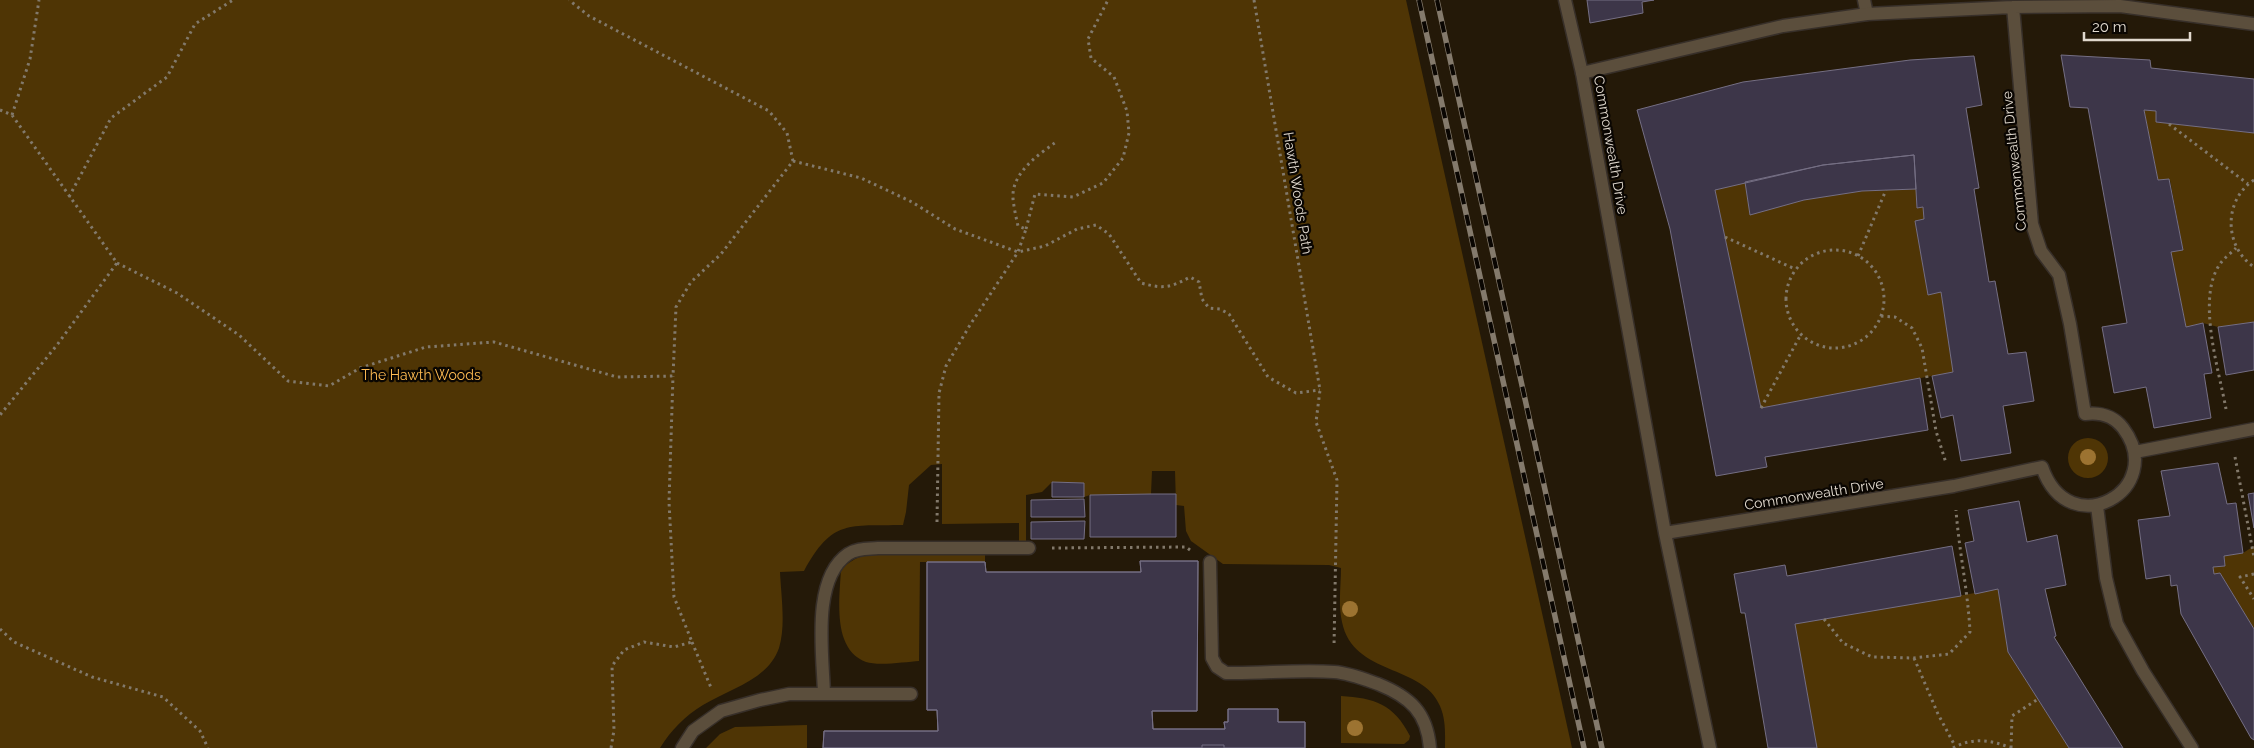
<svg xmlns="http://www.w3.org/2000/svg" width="2254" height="748" font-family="Raleway,sans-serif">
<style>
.green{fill:#4f3505}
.building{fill:#3d3649;stroke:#756f84}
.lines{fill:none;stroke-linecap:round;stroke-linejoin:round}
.lane-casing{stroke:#372f29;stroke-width:15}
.street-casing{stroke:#372f29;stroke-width:15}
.path{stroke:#82796b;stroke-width:3;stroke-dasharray:2.5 4;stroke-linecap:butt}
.lane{stroke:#5b4e3c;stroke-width:12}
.street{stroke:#5b4e3c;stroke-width:12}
.rail-casing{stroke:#847a6c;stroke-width:5.5}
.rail{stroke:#0a0602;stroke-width:4;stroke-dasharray:11;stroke-linecap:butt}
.tree{fill:#9c7331}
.labels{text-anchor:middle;stroke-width:4.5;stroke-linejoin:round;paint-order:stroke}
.street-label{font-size:14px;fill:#e1d9ce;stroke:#0a0602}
.park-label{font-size:14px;fill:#ffbc52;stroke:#0a0602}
</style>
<rect width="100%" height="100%" fill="#241908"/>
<!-- green -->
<path class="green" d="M 0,0 L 1406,0 L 1572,748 L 1445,748 C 1445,733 1446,720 1440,706 C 1423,664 1353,676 1342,622 C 1338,604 1341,585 1341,568 L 1329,565 L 1223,564 L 1191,541 L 1186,531 L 1184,506 L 1176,505 L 1175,471 L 1152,471 L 1151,494 L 1090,495 L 1084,497 L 1084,483 L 1052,482 L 1042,492 L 1026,495 L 1026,541 L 1019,542 L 1019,523 L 942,524 L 942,464 L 931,465 L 909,485 L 906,512 L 903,525 C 849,526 832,519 804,571 L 780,572 C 781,595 786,625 779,648 C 768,680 729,689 703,705 C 685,716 671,730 660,748 L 0,748 Z
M 2144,110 L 2156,111 L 2156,122 L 2254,133 L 2254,322 L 2218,327 L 2203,323 L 2186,327 L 2171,252 L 2183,250 L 2170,180 L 2158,180 Z
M 1745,182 L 1750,214 L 1804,200 L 1862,191 L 1916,189 L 1917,208 L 1923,207 L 1924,219 L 1915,221 L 1928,294 L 1941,292 L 1953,372 L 1761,408 L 1715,190 Z
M2068 458a20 20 0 1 1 40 0a20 20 0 1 1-40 0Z
M 2254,546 L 2254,629 L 2220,573 L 2214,574 L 2213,567 L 2225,566 L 2224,556 L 2243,553 Z
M 867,554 L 985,554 L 985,562 L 920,562 L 919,661 C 906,662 878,666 866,662 C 831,649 840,596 841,568 L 855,559 Z
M 1998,589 L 2008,652 L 2069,748 L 1817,748 L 1795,624 Z
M 1341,696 C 1374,698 1394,704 1410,736 L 1409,740 L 1404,744 L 1341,743 Z
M 807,725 L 807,748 L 706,748 L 720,734 L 735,727 Z"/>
<!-- building -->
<path class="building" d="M 1587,0 L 1654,0 L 1642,2 L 1643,13 L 1590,23 Z
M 2061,55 L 2150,60 L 2151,68 L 2254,79 L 2254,133 L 2156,122 L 2156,111 L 2144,110 L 2158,180 L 2169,179 L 2183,250 L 2171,252 L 2186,327 L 2203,323 L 2212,373 L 2204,374 L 2211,418 L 2154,428 L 2146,387 L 2114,393 L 2102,327 L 2127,323 L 2088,108 L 2070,107 Z
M 1974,56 L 1982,105 L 1966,108 L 1979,188 L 1974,189 L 1989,282 L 1995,281 L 2008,354 L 2026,352 L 2034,401 L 2003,406 L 2011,453 L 1961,461 L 1953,415 L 1941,418 L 1932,376 L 1953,372 L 1941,292 L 1928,295 L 1915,221 L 1924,219 L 1923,207 L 1917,208 L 1914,155 L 1823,165 L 1715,190 L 1761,408 L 1920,378 L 1928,430 L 1765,457 L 1767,467 L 1716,476 L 1670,229 L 1637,110 L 1743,82 L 1910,60 Z
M 1914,155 L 1916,189 L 1862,191 L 1804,200 L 1750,215 L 1745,182 L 1823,165 Z
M 2254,322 L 2254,370 L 2226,375 L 2218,327 Z
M 2218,463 L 2227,504 L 2236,503 L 2243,553 L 2224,556 L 2225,566 L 2213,567 L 2214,574 L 2220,573 L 2254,629 L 2254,740 L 2251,738 L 2181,614 L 2177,585 L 2171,586 L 2170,575 L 2146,579 L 2138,520 L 2170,516 L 2161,471 Z
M 1052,482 L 1084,483 L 1084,497 L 1052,497 Z
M 2254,493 L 2254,528 L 2248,494 Z
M 1151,494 L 1176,494 L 1176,537 L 1090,537 L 1090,495 Z
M 1084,499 L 1085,517 L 1031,517 L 1031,500 Z
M 2019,501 L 2027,542 L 2057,535 L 2066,585 L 2045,589 L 2056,636 L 2054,637 L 2123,748 L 2069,748 L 2008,652 L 1998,589 L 1975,594 L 1965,543 L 1974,541 L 1968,510 Z
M 1085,521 L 1084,539 L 1031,539 L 1031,522 Z
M 1952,546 L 1961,596 L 1795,624 L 1817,748 L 1768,748 L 1745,613 L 1741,613 L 1734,574 L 1785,565 L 1787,576 Z
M 1140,561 L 1198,561 L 1197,711 L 1152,711 L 1153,729 L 1225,729 L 1224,722 L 1228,722 L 1228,709 L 1278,709 L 1278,722 L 1305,722 L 1305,748 L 823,748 L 824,731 L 938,731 L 937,710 L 927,710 L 927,562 L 985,562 L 986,572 L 1141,572 Z
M 1140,561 L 1198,561 L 1197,711 L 1152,711 L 1153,729 L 1225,729 L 1224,722 L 1228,722 L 1228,709 L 1278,709 L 1278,722 L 1305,722 L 1305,748 L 1224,748 L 1224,745 L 1202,745 L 1202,748 L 823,748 L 824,731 L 938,731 L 937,710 L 927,710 L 927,562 L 985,562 L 986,572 L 1141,572 Z"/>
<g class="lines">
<!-- lane casing -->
<g class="lane-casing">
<path id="lane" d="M 1565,0 L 1582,73
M 1864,0 L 1867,14
M 1210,562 L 1212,658 L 1217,667 L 1226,673 C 1261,674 1299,669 1334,672 C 1349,673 1364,679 1378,684 C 1410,697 1427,712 1430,748
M 824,694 C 823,655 811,579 848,554 C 857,548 868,549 878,548 L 1029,548
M 682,748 L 693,731 L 721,711 L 760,700 L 789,694 L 911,694"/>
</g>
<!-- street casing -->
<g class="street-casing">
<path id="street" d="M 2135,452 L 2254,429
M 2097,506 L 2106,578 L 2117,624 L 2143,671 L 2192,748
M 1665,533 L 1954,486 L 2042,467 C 2069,546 2169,489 2123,428 C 2114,416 2100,412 2085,414 L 2070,324 L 2059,275 L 2041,251 L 2032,224 L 2013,7
M 1710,748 L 1665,533 L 1582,73 L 1783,26 L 1867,14 L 2013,7 L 2120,6 L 2254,24"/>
</g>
<!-- path -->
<path class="path" d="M 1254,0 L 1320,390 L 1316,422 L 1337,480 L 1334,647
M 0,110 L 12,115 L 117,263 L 57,345 L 0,415
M 12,115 L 30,59 L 39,0
M 2169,124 L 2248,184
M 793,161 L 861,178 L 912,202 L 955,229 L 1018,252 L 1045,246 L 1077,229 L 1096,225 L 1109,234 L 1141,283 C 1163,289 1170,288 1190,277 L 1199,282 L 1202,299 L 1209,308 L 1220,309 L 1229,314 L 1268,377 L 1296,393 L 1320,390
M 2254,180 C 2223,200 2224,247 2254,267
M 69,197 L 111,118 L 167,77 L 195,24 L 233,0
M 1026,229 L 1035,194 L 1073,197 L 1103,183 L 1123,158 L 1129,133 L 1127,111 L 1114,77 L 1091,58 L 1088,39 L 1108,0
M 1725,237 L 1795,269
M1786 299a49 49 0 1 1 98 0a49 49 0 1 1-98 0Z
M 1858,256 L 1886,190
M 117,263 L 177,293 L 239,335 L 288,381 L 329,386 L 360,368 L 426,347 L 494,342 L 617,377 L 673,376 L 676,307 L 691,282 L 721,254 L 793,161 L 787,133 L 769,111 L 589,16 L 569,0
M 1881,316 L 1895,317 L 1912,328 L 1922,348 L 1936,431 L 1946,463
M 1761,408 L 1800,336
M 2226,409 C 2219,370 2196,298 2220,264 C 2224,258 2231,253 2236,248
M 2235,457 L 2254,557
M 937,522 L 939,393 L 946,366 L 970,325 L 1018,252 L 1026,229 L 1018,226 C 1016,217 1014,208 1013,199 C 1011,173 1038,155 1056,142
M 1052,548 L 1186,547 L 1190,550
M 2254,574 L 2240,577 L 2254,599
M 1824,619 L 1843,643 L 1872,657 L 1914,658 L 1949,654 L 1970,632 C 1968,591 1959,551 1956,510
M 0,629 L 14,642 L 92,677 L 163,697 L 200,731 L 208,748
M 692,642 L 712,690
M 1914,658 L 1938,714 L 1955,746
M 611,748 L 614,730 L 612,666 L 624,650 L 644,642 L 674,647 L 692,642 L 674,597 L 669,502 L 673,376
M 1953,748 C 1972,737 1992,740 2011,748
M 2011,748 L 2012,716 L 2038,699"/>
<!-- lane -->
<use href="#lane" class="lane"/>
<!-- street -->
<use href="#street" class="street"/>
<!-- rail casing -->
<g class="rail-casing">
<path id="rail" d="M 1419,0 L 1584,748
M 1437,0 L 1602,748"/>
</g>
<!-- rail -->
<use href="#rail" class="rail"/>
</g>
<!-- trees -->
<g class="tree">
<circle cx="2088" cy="457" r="8"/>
<circle cx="1350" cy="609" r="8"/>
<circle cx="1355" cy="728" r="8"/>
</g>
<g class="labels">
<!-- street labels -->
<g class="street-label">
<text transform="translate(1611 145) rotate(80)" y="5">Commonwealth Drive</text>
<text transform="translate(2014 161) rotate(-96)" y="5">Commonwealth Drive</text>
<text transform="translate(1298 193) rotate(81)" y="5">Hawth Woods Path</text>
<text transform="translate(1814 494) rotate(-9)" y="5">Commonwealth Drive</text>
</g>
<!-- park labels -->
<g class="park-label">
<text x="421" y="380">The Hawth Woods</text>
</g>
</g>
<!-- scale -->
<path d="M2084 32v8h106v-8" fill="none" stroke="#e1d9ce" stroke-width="2.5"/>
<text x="2092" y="32" font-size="15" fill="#e1d9ce" stroke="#0a0602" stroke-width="4" paint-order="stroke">20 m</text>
</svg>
